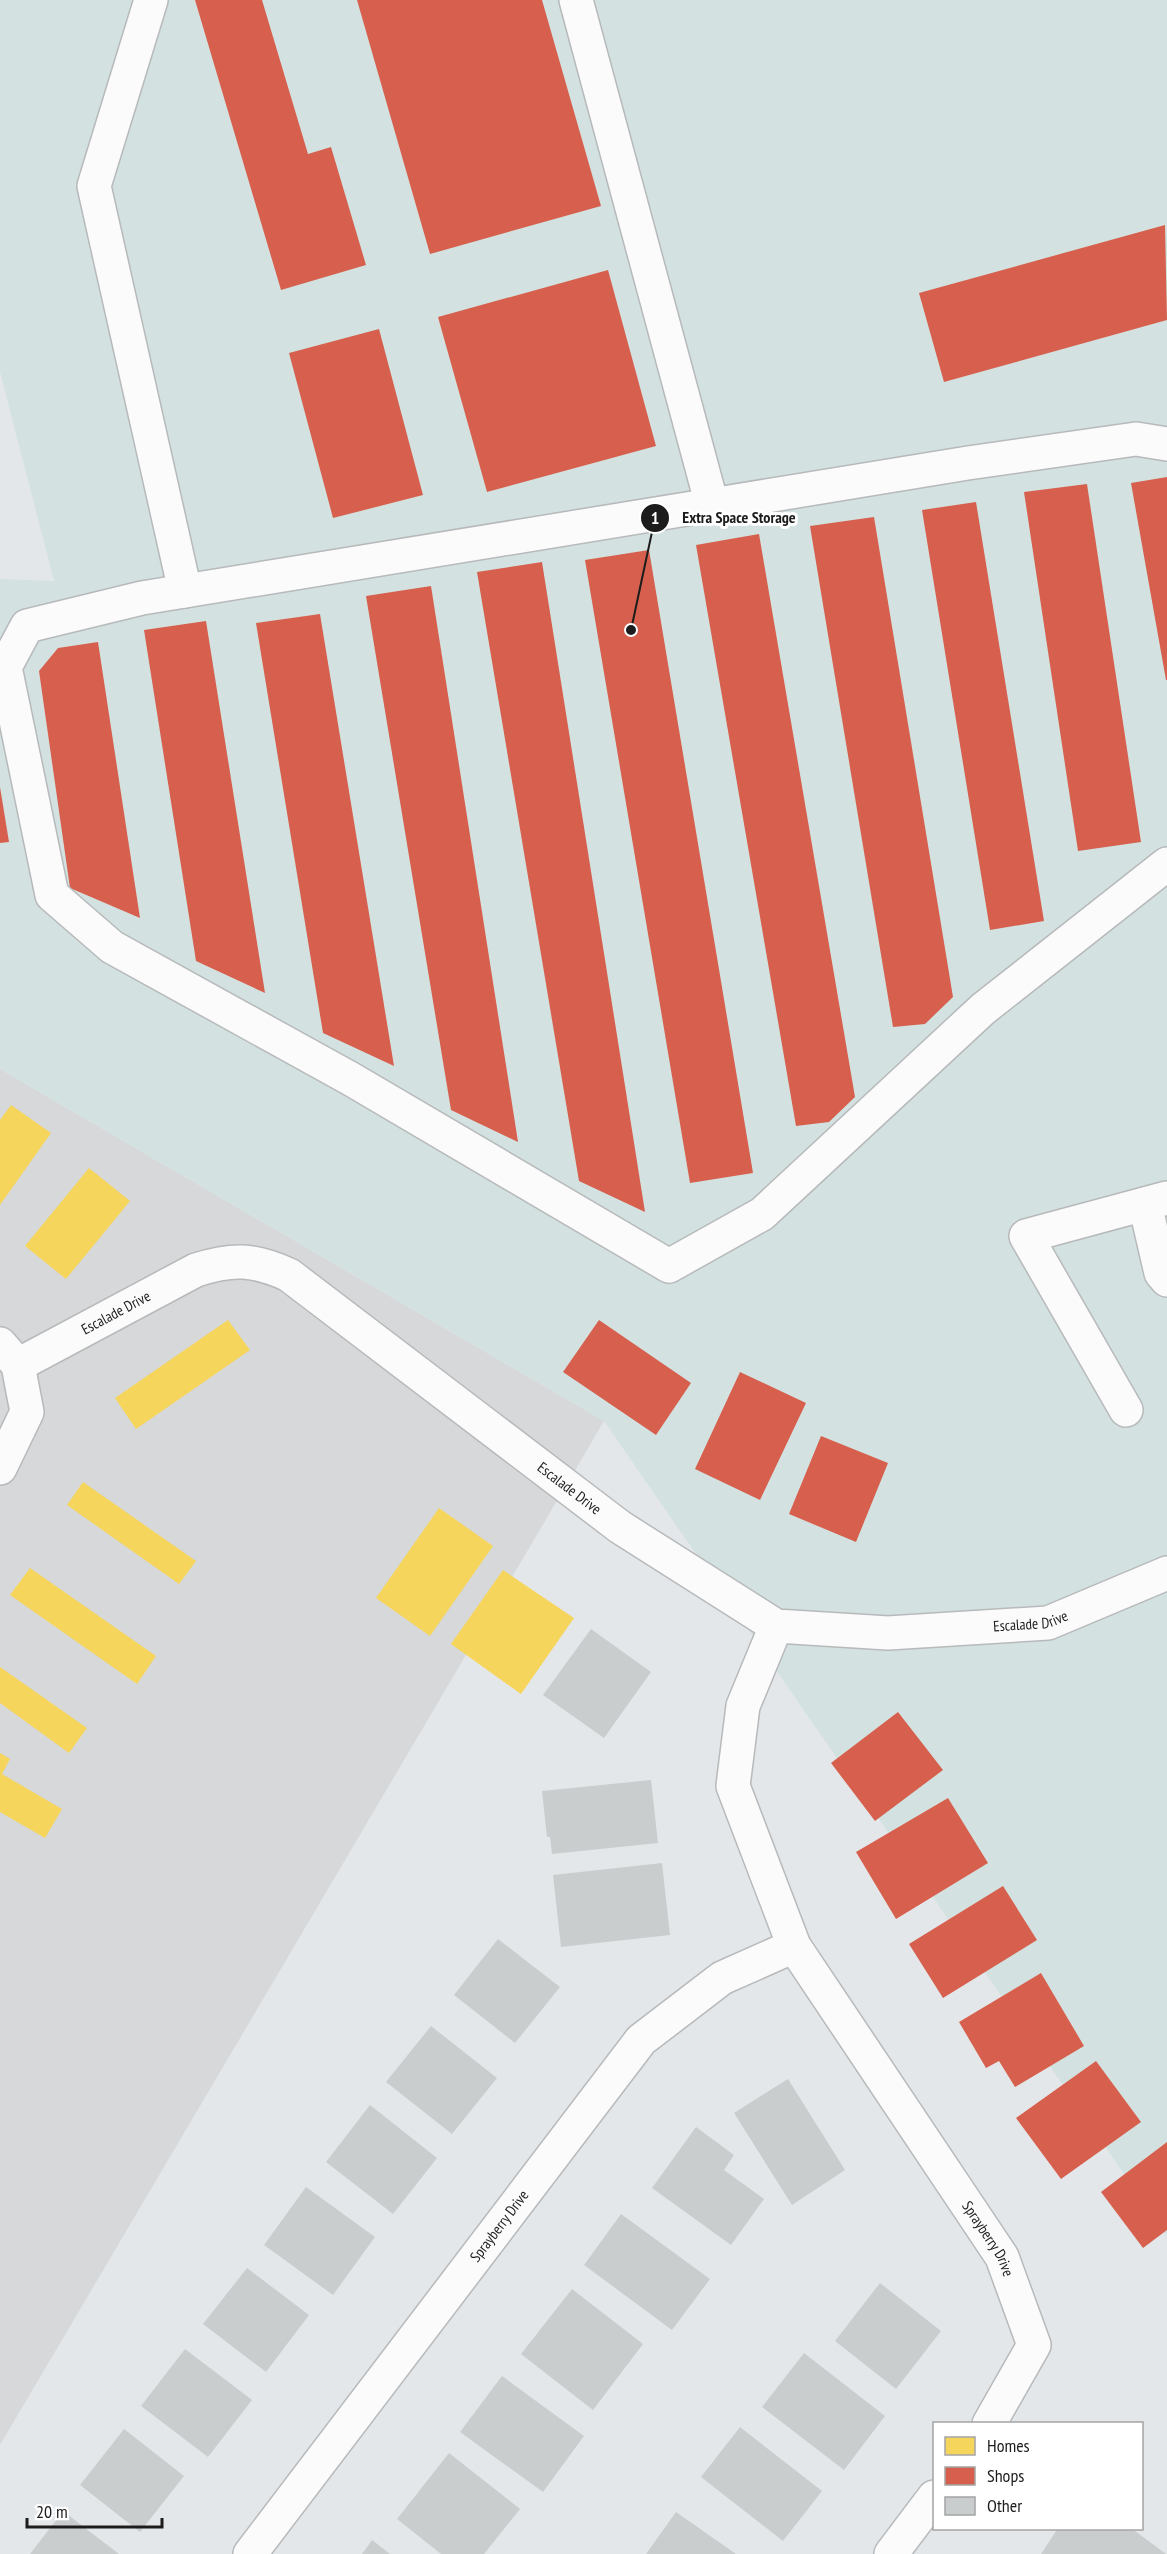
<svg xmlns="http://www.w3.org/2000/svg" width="1167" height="2554" font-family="'PT Sans Narrow',sans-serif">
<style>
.residential{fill:#d6d8d9}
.commercial{fill:#d3e2e1}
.homes{fill:#f6d55c}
.shops{fill:#d6604d}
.building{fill:#cacdce}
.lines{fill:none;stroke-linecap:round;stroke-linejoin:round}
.minor-casing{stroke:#b7b9ba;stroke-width:36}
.minor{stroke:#fbfbfc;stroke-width:33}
.labels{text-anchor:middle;stroke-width:6;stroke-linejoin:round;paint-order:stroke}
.street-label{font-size:15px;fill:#1c1c1c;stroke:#fff}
.leader{fill:none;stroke:#1c1c1c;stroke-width:2}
.callout-dot{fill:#1c1c1c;stroke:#fff;stroke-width:2}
.mark-label{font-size:18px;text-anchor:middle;font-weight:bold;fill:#fff}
.callout-label{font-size:16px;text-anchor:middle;font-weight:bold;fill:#1c1c1c;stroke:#fff;stroke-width:6;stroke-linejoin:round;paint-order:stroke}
</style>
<rect width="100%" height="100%" fill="#e4e7ea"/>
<!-- residential -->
<path class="residential" d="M 0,1069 L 604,1421 L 0,2445 Z"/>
<!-- commercial -->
<path class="commercial" d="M 0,0 L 1167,0 L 1167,2236 L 604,1421 L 0,1069 L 0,579 L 54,581 L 0,372 Z"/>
<!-- homes -->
<path class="homes" d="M 11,1105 L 51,1133 L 0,1205 L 0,1120 Z
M 89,1168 L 130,1201 L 66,1279 L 25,1246 Z
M 228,1320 L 250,1350 L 136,1429 L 115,1398 Z
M 83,1482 L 196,1561 L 179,1584 L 67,1505 Z
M 439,1508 L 493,1546 L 430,1636 L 376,1598 Z
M 30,1568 L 156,1656 L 137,1684 L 10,1595 Z
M 503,1570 L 574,1618 L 521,1694 L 451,1644 Z
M 0,1667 L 87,1728 L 69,1753 L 0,1703 Z
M 0,1753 L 10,1759 L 2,1774 L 62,1809 L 45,1838 L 0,1812 Z"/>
<!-- shops -->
<path class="shops" d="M 195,0 L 262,0 L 308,154 L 331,147 L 366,265 L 281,290 Z
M 357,0 L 542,0 L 601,206 L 430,254 Z
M 1165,225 L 1167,320 L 944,382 L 919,293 Z
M 608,270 L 656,446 L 487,492 L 438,317 Z
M 379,329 L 423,495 L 333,518 L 289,353 Z
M 1167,477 L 1167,680 L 1166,680 L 1131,483 Z
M 1087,484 L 1141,842 L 1078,851 L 1024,492 Z
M 976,502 L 1044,921 L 990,930 L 922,510 Z
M 874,517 L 953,997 L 925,1024 L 893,1027 L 810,526 Z
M 759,534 L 855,1097 L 829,1122 L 796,1126 L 696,545 Z
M 649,550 L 753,1173 L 690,1183 L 585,560 Z
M 542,562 L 645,1212 L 579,1181 L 477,572 Z
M 431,586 L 518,1142 L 451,1110 L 366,596 Z
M 320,614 L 394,1066 L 323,1033 L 256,623 Z
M 206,621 L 265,993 L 196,961 L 144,630 Z
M 98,642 L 140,918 L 70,888 L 39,671 L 58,648 Z
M 0,787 L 9,842 L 0,843 Z
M 599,1320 L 691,1383 L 656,1435 L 563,1372 Z
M 740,1372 L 806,1403 L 760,1500 L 695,1469 Z
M 821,1436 L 888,1463 L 856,1542 L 789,1514 Z
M 898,1712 L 943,1770 L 875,1821 L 831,1763 Z
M 948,1798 L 988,1863 L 896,1919 L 856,1852 Z
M 1003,1886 L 1037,1940 L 943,1998 L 909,1944 Z
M 1041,1973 L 1084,2046 L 1015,2087 L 999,2061 L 986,2068 L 959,2022 Z
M 1096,2061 L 1141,2122 L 1061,2179 L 1016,2118 Z
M 1167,2142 L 1167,2230 L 1143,2248 L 1101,2192 Z"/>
<!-- building -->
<path class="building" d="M 591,1629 L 651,1672 L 604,1738 L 543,1695 Z
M 651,1780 L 658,1843 L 552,1854 L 550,1837 L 547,1837 L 542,1791 Z
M 662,1863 L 670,1935 L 561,1947 L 553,1875 Z
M 498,1939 L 560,1987 L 515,2043 L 454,1995 Z
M 431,2026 L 497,2078 L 452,2134 L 386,2082 Z
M 788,2079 L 845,2170 L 792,2205 L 734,2113 Z
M 370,2105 L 437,2158 L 393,2214 L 326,2162 Z
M 696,2127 L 734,2155 L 724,2170 L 764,2199 L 731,2245 L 652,2188 Z
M 306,2187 L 375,2237 L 333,2295 L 264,2245 Z
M 621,2214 L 710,2279 L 672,2330 L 584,2265 Z
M 247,2268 L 309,2315 L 266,2372 L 203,2324 Z
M 880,2283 L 941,2331 L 896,2389 L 835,2341 Z
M 572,2289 L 643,2344 L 593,2410 L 521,2354 Z
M 185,2349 L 252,2400 L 208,2457 L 141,2406 Z
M 804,2353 L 885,2416 L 844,2470 L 762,2407 Z
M 502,2376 L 584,2436 L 543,2492 L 460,2432 Z
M 740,2427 L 822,2491 L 783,2541 L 701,2477 Z
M 124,2429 L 184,2476 L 140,2532 L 80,2485 Z
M 449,2453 L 520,2509 L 484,2554 L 441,2554 L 397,2519 Z
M 63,2511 L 119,2554 L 30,2554 Z
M 676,2512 L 736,2554 L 646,2554 Z
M 1058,2528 L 1131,2528 L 1166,2554 L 1041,2554 Z
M 372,2540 L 390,2554 L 362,2554 Z"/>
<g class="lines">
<!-- minor casing -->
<g class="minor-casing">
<g id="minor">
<path d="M 151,0 L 94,186 L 185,591"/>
<path d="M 576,0 L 712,505"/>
<path d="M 1167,444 L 1136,439 L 968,463 L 142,598 L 27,626 L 5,667 L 52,895 L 112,947 L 351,1079 L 669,1266 L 762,1214 L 983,1009 L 1167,864"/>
<path d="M 1145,1204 L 1161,1273 L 1167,1280"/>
<path d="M 0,1344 L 18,1365 L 27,1412 L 0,1468"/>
<path id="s1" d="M 18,1365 L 196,1270 C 233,1258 254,1259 289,1275 L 620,1527 L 776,1626 L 888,1633 L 1048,1623 L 1167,1573"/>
<path d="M 1126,1410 L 1026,1236 L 1167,1198"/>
<path id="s2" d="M 776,1626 L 743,1706 L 733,1786 L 794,1946 L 1002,2257 L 1034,2345 L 989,2424"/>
<path id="s3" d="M 250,2554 L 641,2040 L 722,1978 L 794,1946"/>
<path d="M 891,2554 L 934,2497"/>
</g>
</g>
<!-- minor -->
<use href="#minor" class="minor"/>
</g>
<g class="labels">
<!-- street labels -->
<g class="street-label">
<text dy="5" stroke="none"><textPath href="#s1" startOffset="111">Escalade Drive</textPath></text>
<text dy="5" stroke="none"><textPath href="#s1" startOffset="650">Escalade Drive</textPath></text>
<text dy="5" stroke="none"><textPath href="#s1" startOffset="1154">Escalade Drive</textPath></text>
<text dy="5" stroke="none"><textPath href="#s3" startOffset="412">Sprayberry Drive</textPath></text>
<text dy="5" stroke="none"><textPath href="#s2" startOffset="690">Sprayberry Drive</textPath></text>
</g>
</g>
<!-- callouts -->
<path class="leader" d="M631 630L655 518"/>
<g class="callout-dot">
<circle cx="631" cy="630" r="6"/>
<circle cx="655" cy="518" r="15"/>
</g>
<g class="mark-label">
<text x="655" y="524">1</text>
</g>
<g class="callout-label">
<text x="739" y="523">Extra Space Storage</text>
</g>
<!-- legend -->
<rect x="933" y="2422" width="210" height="108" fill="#ffffff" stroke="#a4a4a4" stroke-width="1.5"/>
<rect x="945" y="2437" width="30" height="18" fill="#f6d55c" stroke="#a4a4a4" stroke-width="1.5"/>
<text x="987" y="2452" font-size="18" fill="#1c1c1c">Homes</text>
<rect x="945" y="2467" width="30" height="18" fill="#d6604d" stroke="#a4a4a4" stroke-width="1.5"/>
<text x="987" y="2482" font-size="18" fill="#1c1c1c">Shops</text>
<rect x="945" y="2497" width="30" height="18" fill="#cacdce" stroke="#a4a4a4" stroke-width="1.5"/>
<text x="987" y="2512" font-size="18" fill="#1c1c1c">Other</text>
<!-- scale -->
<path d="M27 2518v9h135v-9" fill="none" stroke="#1c1c1c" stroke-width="3"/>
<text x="36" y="2518" font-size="18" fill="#1c1c1c" stroke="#ffffff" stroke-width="4.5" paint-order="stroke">20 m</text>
</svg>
